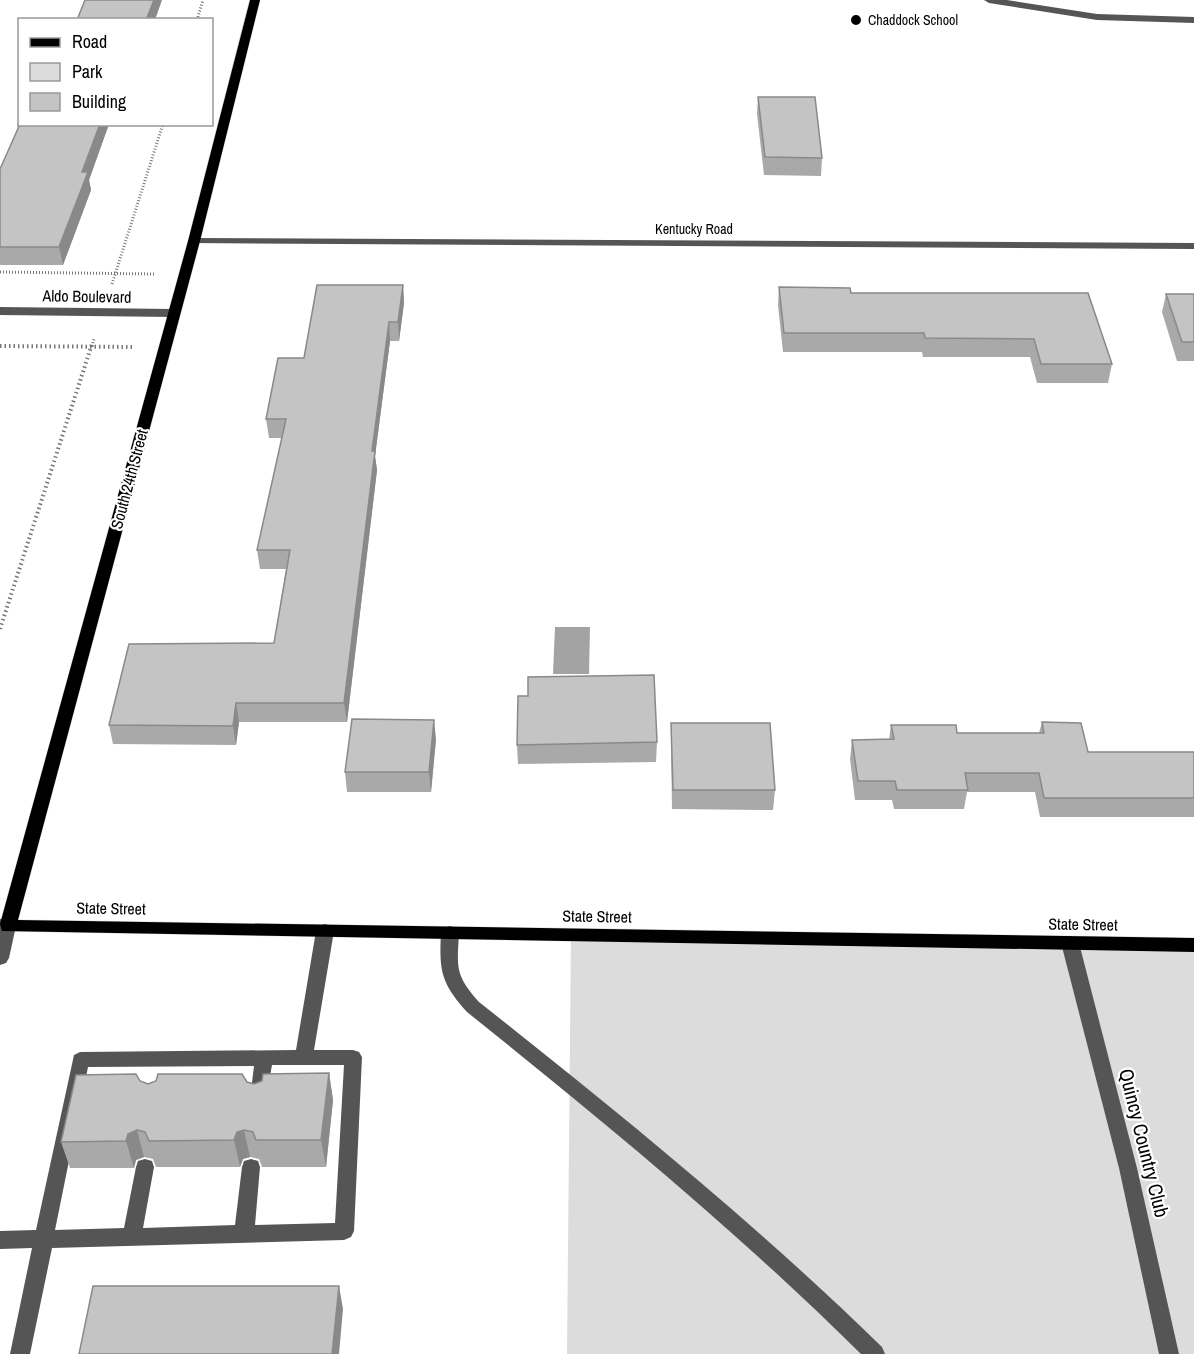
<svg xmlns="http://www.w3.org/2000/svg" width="1194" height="1354" font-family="'Archivo Narrow',sans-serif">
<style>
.green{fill:#dcdcdc}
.water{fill:#a3a3a3}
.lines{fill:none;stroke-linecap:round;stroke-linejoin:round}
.major-casing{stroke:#dbdbdb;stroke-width:1}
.path-far1{stroke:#777;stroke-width:3;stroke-dasharray:1 2;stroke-linecap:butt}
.path{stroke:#777;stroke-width:4;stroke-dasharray:1.5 3;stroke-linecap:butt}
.minor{fill:#555;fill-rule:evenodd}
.major{fill:#000;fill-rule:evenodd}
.wall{fill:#a9a9a9}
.shaded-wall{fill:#898989}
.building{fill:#c4c4c4;stroke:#898989;stroke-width:1.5}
.poi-dot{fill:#000;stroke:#fff;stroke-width:2}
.labels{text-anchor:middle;stroke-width:4.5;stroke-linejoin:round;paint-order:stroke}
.far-poi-label{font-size:14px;fill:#000;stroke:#fff;text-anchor:start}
.far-street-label{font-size:14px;fill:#000;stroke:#fff}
.street-label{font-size:16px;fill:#000;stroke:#fff}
.near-street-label{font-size:20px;fill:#000;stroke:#fff}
</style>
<rect width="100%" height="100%" fill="#fff"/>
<!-- green -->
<path class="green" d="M 571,935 L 1194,945 L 1194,1354 L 567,1354 Z"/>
<!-- water -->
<path class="water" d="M 555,627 L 590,627 L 589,674 L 553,674 Z"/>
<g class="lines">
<!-- major casing -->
<g class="major-casing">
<path id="major" d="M 250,0 L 260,0 L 200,241 L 18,920 L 1194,938 L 1194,952 L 2,931 L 0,924 L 188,241 Z"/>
</g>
<!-- path-far1 -->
<path class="path-far1" d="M 197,20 L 203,0
M 0,272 L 154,274
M 112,284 L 163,124
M 92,346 L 94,339"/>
<!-- path -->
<path class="path" d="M 0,346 L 134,347
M 0,629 L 92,344"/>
<!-- minor -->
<path class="minor" d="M 984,0 L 1007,0 L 1097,14 L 1194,17 L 1194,23 L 1097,20 L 989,3 Z
M 194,238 L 1194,243 L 1194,249 L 190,243 L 188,241 Z
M 0,307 L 174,309 L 180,313 L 174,317 L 0,315 Z
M 0,919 L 14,921 L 16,926 L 9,958 L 6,963 L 0,965 Z
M 325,924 L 331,926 L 334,931 L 314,1050 L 353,1050 L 359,1052 L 362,1057 L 354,1231 L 351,1237 L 344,1240 L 52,1248 L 30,1354 L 10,1354 L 32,1248 L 0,1249 L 0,1231 L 36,1230 L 74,1055 L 80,1052 L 296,1050 L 316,931 L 319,926 ZM 272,1065 L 344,1065 L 335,1223 L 255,1225 L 260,1167 L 258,1161 L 251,1159 L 244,1161 L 242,1167 L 235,1225 L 143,1228 L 154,1167 L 152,1161 L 145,1159 L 138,1161 L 136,1167 L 124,1228 L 55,1230 L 88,1067 L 254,1066 L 250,1099 L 253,1104 L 259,1107 L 265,1104 Z
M 450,926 L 456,928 L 459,933 C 457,968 455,975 479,1002 C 618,1112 755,1223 882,1347 L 885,1354 L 861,1354 C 737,1231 603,1121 467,1012 C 441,983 439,971 441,933 L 444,928 Z
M 1070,936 L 1076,938 L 1079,943 L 1137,1168 L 1179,1354 L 1159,1354 L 1119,1168 L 1061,943 L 1064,938 Z"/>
<!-- major -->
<use href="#major" class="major"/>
</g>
<!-- wall -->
<path class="wall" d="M 758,97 L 822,158 L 821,176 L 764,175 L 757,114 Z
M 20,118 L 20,124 L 109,124 L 89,180 L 91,190 L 63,265 L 0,265 L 0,169 L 18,129 L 17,124 Z
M 403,285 L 404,303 L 399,341 L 390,341 L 375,456 L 377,470 L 347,722 L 239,722 L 236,745 L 113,744 L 109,725 L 274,643 L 286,569 L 260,569 L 257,550 L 282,438 L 269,438 L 266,419 L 304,358 Z
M 779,287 L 851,293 L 1088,293 L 1112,364 L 1108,383 L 1037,383 L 1030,357 L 923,357 L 922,352 L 783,352 L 778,305 Z
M 1166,294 L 1194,294 L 1194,361 L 1177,361 L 1162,312 Z
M 528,696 L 657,742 L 656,762 L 518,764 L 517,745 Z
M 1042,722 L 1088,752 L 1194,752 L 1194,817 L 1040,817 L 1035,792 L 967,792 L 964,809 L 894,809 L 892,800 L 855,800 L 850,759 L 852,740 L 889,740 L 891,725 L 957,733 L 1039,733 Z
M 671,723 L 775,790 L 773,810 L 672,809 L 671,742 Z
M 436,739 L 431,792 L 347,792 L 345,772 Z
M 329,1073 L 333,1100 L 326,1167 L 262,1167 L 259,1159 L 250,1157 L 243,1159 L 240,1167 L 156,1167 L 153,1159 L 144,1157 L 136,1160 L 134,1168 L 70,1168 L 61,1142 L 140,1081 L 148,1084 L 247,1082 L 254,1084 Z"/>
<!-- shaded-wall -->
<path class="shaded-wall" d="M 154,0 L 162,0 L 155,20 L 146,20 Z
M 100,124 L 109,124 L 89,180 L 91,190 L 63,265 L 59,247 L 82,172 Z
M 403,285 L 404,303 L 399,341 L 398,322 Z
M 389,322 L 390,341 L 375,456 L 377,470 L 347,722 L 344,703 L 372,451 Z
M 236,703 L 239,722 L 236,745 L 233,726 Z
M 434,720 L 436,739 L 431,792 L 429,772 Z
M 329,1073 L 333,1100 L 326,1167 L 321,1140 Z
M 137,1130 L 144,1157 L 136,1160 L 134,1168 L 126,1141 L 128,1134 Z
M 244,1130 L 250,1157 L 243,1159 L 240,1167 L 234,1140 L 237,1132 Z
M 339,1286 L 343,1309 L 339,1354 L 332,1354 Z"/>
<!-- building -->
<path class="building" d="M 85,0 L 154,0 L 146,20 L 77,20 Z
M 758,97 L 815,97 L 822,158 L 765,157 Z
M 20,124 L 100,124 L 82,172 L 88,172 L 59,247 L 0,247 L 0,169 Z
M 317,285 L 403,285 L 398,322 L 389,322 L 372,451 L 375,451 L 344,703 L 236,703 L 233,726 L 109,725 L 129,644 L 274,643 L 290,550 L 257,550 L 286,419 L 266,419 L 278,358 L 304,358 Z
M 779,287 L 850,288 L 851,293 L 1088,293 L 1112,364 L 1041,364 L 1034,339 L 925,338 L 924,333 L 784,333 Z
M 1166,294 L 1194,294 L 1194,342 L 1182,342 Z
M 654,675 L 657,742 L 517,745 L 518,696 L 528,696 L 528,677 Z
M 352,719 L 434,720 L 429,772 L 345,772 Z
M 1042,722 L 1081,723 L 1088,752 L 1194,752 L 1194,798 L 1044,798 L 1039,773 L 965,773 L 968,790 L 897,790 L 895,781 L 858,781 L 852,740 L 894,739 L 891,725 L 956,725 L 957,733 L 1044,733 Z
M 671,723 L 770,723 L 775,790 L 673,790 Z
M 329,1073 L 321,1140 L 256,1140 L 253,1132 L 244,1130 L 237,1132 L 234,1140 L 149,1141 L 145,1132 L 137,1130 L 128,1134 L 126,1141 L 61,1142 L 76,1075 L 136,1074 L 140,1081 L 148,1084 L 156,1081 L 158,1074 L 242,1074 L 247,1082 L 254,1084 L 262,1081 L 263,1074 Z
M 93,1286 L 339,1286 L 332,1354 L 79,1354 Z"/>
<!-- markers -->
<circle class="poi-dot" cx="856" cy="20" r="6"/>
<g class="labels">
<!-- far-poi labels -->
<g class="far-poi-label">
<text x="868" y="25">Chaddock School</text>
</g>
<!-- far-street labels -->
<g class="far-street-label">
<text x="694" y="234">Kentucky Road</text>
</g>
<!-- street labels -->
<g class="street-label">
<text transform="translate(87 296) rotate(1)" y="6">Aldo Boulevard</text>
<text transform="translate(129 479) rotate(-75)" y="6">South 24th Street</text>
<text transform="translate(111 908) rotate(1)" y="6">State Street</text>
<text transform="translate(597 916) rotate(1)" y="6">State Street</text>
<text transform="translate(1083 924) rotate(1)" y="6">State Street</text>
</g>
<!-- near-street labels -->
<g class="near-street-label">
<text transform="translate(1144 1143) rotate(76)" y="7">Quincy Country Club</text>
</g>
</g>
<!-- legend -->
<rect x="18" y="18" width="195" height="108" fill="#ffffff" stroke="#999999" stroke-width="1.5"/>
<rect x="30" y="38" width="30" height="9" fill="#000000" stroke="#999999" stroke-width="1.5"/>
<text x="72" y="48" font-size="18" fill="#000000">Road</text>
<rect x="30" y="63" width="30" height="18" fill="#dcdcdc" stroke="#999999" stroke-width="1.5"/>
<text x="72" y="78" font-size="18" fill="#000000">Park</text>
<rect x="30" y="93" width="30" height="18" fill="#c4c4c4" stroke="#999999" stroke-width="1.5"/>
<text x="72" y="108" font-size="18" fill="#000000">Building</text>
</svg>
